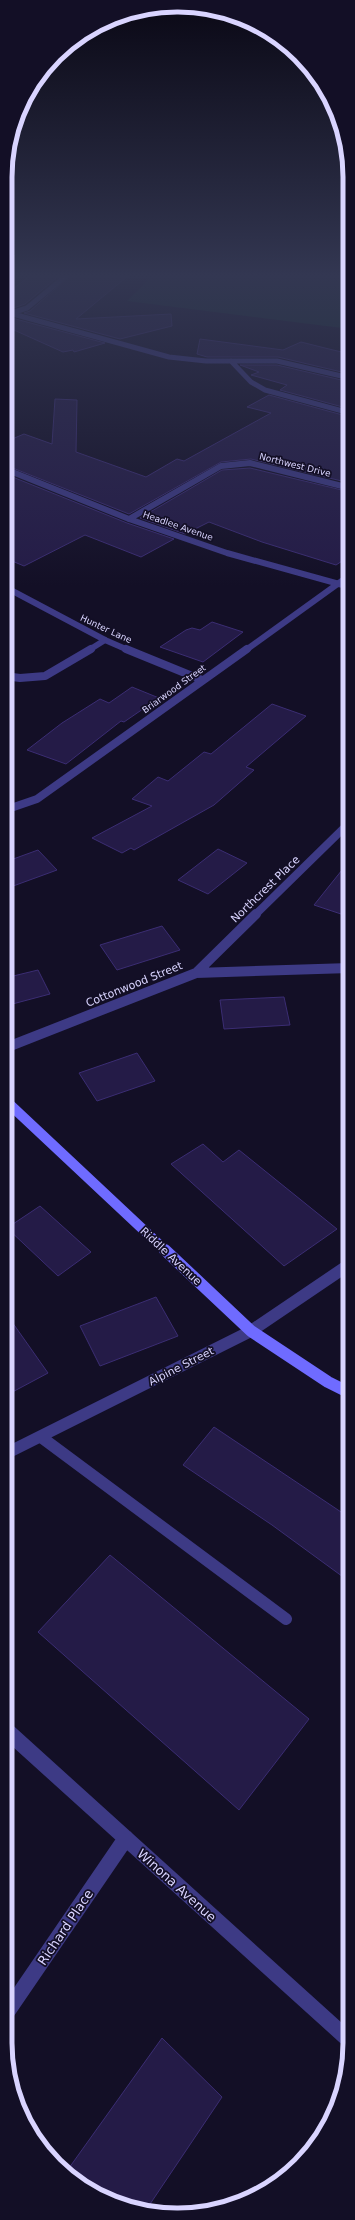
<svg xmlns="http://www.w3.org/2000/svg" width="355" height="2220" font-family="'DejaVu Sans',sans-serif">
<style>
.green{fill:#12302f}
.building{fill:#241b47;stroke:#3b2d73}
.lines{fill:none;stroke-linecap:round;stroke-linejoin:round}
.lane-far1{stroke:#3d3a85;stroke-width:6}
.lane{stroke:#3d3a85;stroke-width:8}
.street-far5{stroke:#3d3a85;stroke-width:5}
.street-far4{stroke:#3d3a85;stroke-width:6}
.street-far3{stroke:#3d3a85;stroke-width:8}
.street-far2{stroke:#3d3a85;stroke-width:10}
.street-far1{stroke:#3d3a85;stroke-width:12}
.street{stroke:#3d3a85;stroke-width:16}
.secondary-far1{stroke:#6f6bff;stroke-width:10}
.secondary{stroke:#6f6bff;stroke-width:12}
.labels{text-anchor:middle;stroke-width:3.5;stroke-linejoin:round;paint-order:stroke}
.far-street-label{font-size:9px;fill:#d9d4ff;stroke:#130f26}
.street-label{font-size:11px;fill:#d9d4ff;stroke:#130f26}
.near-street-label{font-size:13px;fill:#d9d4ff;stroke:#130f26}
.rim{fill:none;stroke:#d9d4ff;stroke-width:5}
</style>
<rect width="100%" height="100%" fill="#130f26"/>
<!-- green -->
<path class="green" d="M 153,275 L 350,275 L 350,329 L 127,301 Z"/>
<!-- building -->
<path class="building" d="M 31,275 L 60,275 L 25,304 L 5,311 L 5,289 L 13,289 Z
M 71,275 L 129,275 L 76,319 L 171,314 L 172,326 L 120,339 L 24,313 L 30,311 Z
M 11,317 L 12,318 L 105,343 L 74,352 L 73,350 L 63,352 L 5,326 L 5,319 Z
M 200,339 L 283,350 L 301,342 L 329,349 L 350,354 L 350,374 L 278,357 L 207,357 L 197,354 Z
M 240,365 L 277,365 L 350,382 L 350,409 L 280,390 L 287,385 L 251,375 L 259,372 Z
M 269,395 L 350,417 L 350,483 L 251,459 L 221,462 L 129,514 L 5,465 L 5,442 L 24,434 L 52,444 L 55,399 L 77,400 L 76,452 L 146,477 L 177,459 L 184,461 L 271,413 L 247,407 Z
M 250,468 L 350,492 L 350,556 L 336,565 L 262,542 L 209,522 L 185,534 L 140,518 L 222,470 Z
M 5,474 L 127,523 L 174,539 L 141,557 L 85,535 L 24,566 L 5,558 Z
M 212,622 L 243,632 L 203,662 L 160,647 L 186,630 L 192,628 L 200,630 Z
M 132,687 L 159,698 L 124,722 L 121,721 L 66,764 L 27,750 L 62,723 L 100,699 L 109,703 Z
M 272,704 L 306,716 L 246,767 L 254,770 L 214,805 L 134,850 L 131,848 L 122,853 L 92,838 L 152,806 L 132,799 L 158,777 L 168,781 L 204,752 L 211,754 Z
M 218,849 L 247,863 L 208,894 L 178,880 Z
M 38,850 L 57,870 L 5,889 L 5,862 Z
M 350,860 L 350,917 L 314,905 Z
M 162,926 L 180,950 L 117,970 L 100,945 Z
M 38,970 L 50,994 L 5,1006 L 5,978 Z
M 284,997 L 290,1025 L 224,1029 L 220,1000 Z
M 137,1053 L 155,1081 L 97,1101 L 79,1073 Z
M 203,1144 L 223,1162 L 239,1150 L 337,1229 L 284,1266 L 171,1164 Z
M 40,1206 L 91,1252 L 58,1276 L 7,1228 Z
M 156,1297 L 178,1336 L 100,1366 L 80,1326 Z
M 5,1312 L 48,1373 L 5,1396 Z
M 214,1427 L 350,1518 L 350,1582 L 272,1525 L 183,1465 Z
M 110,1555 L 309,1719 L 239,1810 L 38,1632 Z
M 162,2038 L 222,2097 L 146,2210 L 111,2202 L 84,2183 L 69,2168 Z"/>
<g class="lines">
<!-- lane-far1 -->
<path class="lane-far1" d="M 89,650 L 105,640"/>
<!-- lane -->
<path class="lane" d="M 5,676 L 20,678 L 45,676 L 91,649"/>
<!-- street-far5 -->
<path class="street-far5" d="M 13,314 L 169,357 L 206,361 L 277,361 L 350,378
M 5,315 L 27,308 L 67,275
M 231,361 L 251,382 L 265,390 L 350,413"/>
<!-- street-far4 -->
<path class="street-far4" d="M 5,469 L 129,519 L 227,553 L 350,587
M 129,519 L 221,466 L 250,463 L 350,488
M 5,587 L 105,640 L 128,650
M 246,650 L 350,575"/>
<!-- street-far3 -->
<path class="street-far3" d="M 126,649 L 202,680
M 5,810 L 37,799 L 247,649
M 255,915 L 350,822"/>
<!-- street-far2 -->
<path class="street-far2" d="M 196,973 L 256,914
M 5,1048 L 196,973 L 350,968"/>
<!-- street-far1 -->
<path class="street-far1" d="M 41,1437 L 286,1619
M 5,1454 L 251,1331 L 350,1264"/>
<!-- street -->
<path class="street" d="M 5,1729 L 350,2041
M 5,2015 L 126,1838"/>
<!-- secondary-far1 -->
<path class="secondary-far1" d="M 5,1100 L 166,1251"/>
<!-- secondary -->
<path class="secondary" d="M 165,1250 L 251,1331 L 328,1382 L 350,1393"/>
</g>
<!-- sky -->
<linearGradient id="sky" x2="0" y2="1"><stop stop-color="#0a0815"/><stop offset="0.47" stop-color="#333752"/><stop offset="1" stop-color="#333752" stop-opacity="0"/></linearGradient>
<rect width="355" height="586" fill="url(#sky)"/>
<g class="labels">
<!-- far-street labels -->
<g class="far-street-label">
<text transform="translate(295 465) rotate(14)" y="3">Northwest Drive</text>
<text transform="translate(178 526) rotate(19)" y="3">Headlee Avenue</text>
<text transform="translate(106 629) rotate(25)" y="3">Hunter Lane</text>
<text transform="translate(174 689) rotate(-36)" y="3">Briarwood Street</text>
</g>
<!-- street labels -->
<g class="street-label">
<text transform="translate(265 889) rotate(-44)" y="4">Northcrest Place</text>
<text transform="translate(134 984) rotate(-22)" y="4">Cottonwood Street</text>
<text transform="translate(171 1256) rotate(43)" y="4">Riddle Avenue</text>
<text transform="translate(181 1366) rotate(-27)" y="4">Alpine Street</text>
</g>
<!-- near-street labels -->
<g class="near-street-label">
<text transform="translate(177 1885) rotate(42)" y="5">Winona Avenue</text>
<text transform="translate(65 1927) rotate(-56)" y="5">Richard Place</text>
</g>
</g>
<!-- crop -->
<path d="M0 0H355V2220H0ZM177 12H178A165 165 0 0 1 343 177V2043A165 165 0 0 1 178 2208H177A165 165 0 0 1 12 2043V177A165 165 0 0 1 177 12Z" fill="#130f26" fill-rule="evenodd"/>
<path class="rim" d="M177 12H178A165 165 0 0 1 343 177V2043A165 165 0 0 1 178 2208H177A165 165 0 0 1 12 2043V177A165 165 0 0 1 177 12Z"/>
</svg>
